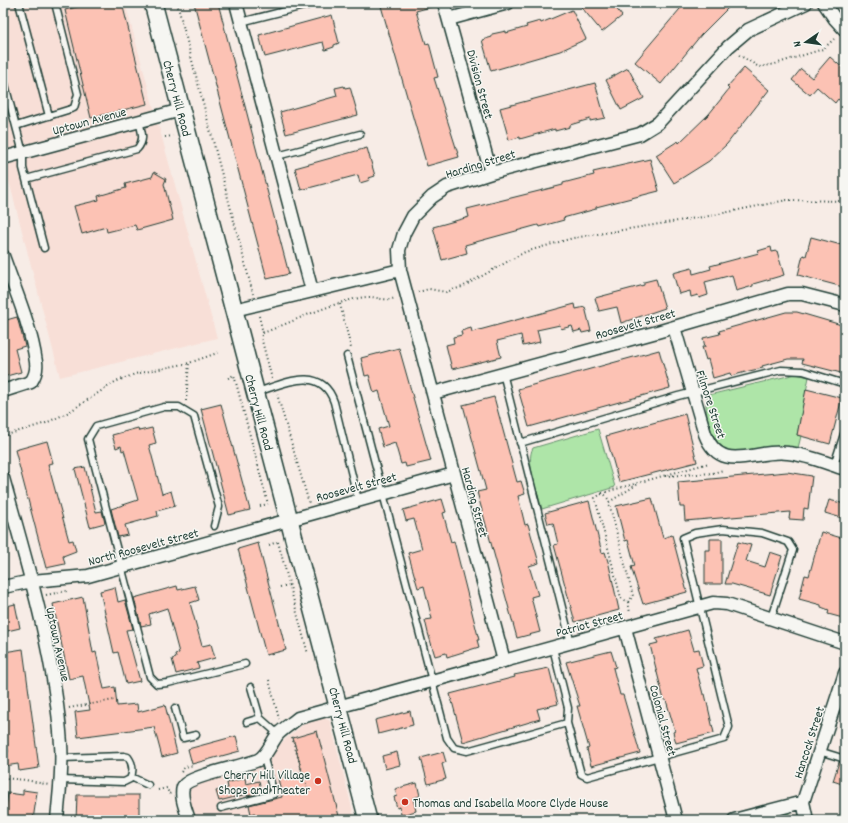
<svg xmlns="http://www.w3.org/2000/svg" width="848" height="823" font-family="Dekko,sans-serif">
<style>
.built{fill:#f8dfd7}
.green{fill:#aee5a8;stroke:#66916e}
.building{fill:#fcc2b4;stroke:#1f3d34}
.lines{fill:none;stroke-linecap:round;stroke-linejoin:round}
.service-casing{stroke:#1f3d34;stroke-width:9}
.minor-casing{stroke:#1f3d34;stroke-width:15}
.secondary-casing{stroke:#1f3d34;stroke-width:20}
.path{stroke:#1f3d34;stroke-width:2;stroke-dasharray:1 3;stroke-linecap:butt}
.service{stroke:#f6f6f2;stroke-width:6}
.minor{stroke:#f6f6f2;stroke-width:12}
.secondary{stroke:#f6f6f2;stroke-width:17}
.poi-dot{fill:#c8321e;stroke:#f6f6f2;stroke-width:1.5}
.labels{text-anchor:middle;stroke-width:3;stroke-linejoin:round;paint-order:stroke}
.street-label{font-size:13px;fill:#1f3d34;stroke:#f6f6f2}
.poi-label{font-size:13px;fill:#1f3d34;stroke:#f6f6f2;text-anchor:end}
</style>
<rect width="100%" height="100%" fill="#f7ece6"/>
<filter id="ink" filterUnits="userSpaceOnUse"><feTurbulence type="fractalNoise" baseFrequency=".025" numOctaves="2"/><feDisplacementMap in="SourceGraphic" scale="8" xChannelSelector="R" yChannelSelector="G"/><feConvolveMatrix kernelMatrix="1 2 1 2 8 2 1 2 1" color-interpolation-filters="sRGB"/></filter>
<g filter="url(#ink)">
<!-- built -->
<path class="built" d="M 3,3 L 125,3 L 217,338 L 60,377 L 3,158 Z
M 323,717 L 330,721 L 355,820 L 193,820 L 187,792 L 192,786 L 254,768 L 270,757 L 282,742 L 304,724 Z"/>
<!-- green -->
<path class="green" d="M 796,374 L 809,377 L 797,435 L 801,436 L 798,448 L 776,447 L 734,453 C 728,451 722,448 718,443 C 711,434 701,404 709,395 Z
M 598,429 L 615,487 L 542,509 C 538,494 525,461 533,448 Z
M 789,813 L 800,820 L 762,820 Z"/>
<!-- building -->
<path class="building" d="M 92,3 L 122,3 L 147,104 L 91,118 L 65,10 Z
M 194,3 L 218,3 L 289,274 L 267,279 Z
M 392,3 L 434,3 L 434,6 L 416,11 L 426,44 L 429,43 L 438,77 L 434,78 L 459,157 L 427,166 L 381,6 Z
M 578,3 L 612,3 L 622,16 L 602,32 Z
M 685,3 L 733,3 L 701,35 L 661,84 L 635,62 Z
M 572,10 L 586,39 L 560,51 L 491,71 L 482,40 L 492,37 L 492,34 L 506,31 L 506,33 L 527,27 L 526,25 L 540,21 L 541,23 Z
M 332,15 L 339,43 L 334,45 L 334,47 L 325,50 L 323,42 L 265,57 L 259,35 Z
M 830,57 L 845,70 L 845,105 L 838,99 L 835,103 L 817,87 L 810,95 L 792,80 L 801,69 L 812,78 Z
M 628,68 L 644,98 L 621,110 L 606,80 Z
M 744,68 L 769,90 L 727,144 L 709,161 L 674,183 L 656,155 L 678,141 L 679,143 L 709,114 L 729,89 L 727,87 Z
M 595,83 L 605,118 L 590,121 L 590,119 L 570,125 L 570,127 L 555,131 L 555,129 L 520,139 L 520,137 L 509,140 L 500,108 Z
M 344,86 L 345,88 L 350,87 L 358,115 L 286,134 L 280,112 L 337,96 L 335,88 Z
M 367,148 L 375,176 L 369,178 L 370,180 L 360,183 L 358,175 L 301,190 L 295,168 Z
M 650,159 L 659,191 L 596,207 L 596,209 L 563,218 L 564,220 L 539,227 L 538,225 L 465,245 L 467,253 L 442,260 L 433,227 L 469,217 L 467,209 L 563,185 L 563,183 L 594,175 L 593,172 Z
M 154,172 L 166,179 L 164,184 L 173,220 L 137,230 L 135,225 L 107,232 L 106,227 L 82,234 L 74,206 L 99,200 L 98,196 L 126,188 L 125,184 L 152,177 Z
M 811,237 L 845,246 L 845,280 L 843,287 L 798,275 L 803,255 L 806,256 Z
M 771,247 L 772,252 L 777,251 L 784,275 L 753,284 L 753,286 L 736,291 L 732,275 L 705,282 L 708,295 L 699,298 L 698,295 L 691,297 L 690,291 L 679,294 L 673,273 L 692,268 L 693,274 L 711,269 L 710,266 L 759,253 L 758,251 Z
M 656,279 L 665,308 L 621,323 L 617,307 L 599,311 L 595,298 L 644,285 L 644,282 Z
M 575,304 L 576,309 L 585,307 L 591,331 L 582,333 L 581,330 L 574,332 L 572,326 L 561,329 L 560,325 L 537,330 L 540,342 L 523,346 L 521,335 L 497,341 L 501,357 L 452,369 L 446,345 L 454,343 L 453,337 L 462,335 L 461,331 L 471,328 L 472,332 Z
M 786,312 L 797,312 L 845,326 L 845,374 L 802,363 L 803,359 L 788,359 L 762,366 L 763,368 L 749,371 L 731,376 L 730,373 L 713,378 L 708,359 L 706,360 L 702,347 L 705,347 L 703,338 L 720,334 L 719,331 Z
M 17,317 L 25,346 L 15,349 L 21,372 L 3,377 L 3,321 Z
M 399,348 L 431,461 L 406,467 L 405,463 L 401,464 L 395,443 L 383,447 L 378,429 L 389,426 L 379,391 L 374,393 L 369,375 L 365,376 L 361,358 Z
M 659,350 L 670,388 L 529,427 L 518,389 Z
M 806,389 L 842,398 L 830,444 L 797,435 Z
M 494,397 L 517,482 L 521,481 L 525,494 L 518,496 L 525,525 L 528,524 L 539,563 L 529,566 L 538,595 L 531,597 L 540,632 L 517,638 L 477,492 L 486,490 L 463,405 Z
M 221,404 L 250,510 L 229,515 L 201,409 Z
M 685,414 L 697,462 L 619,482 L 606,436 Z
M 138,428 L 139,431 L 152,428 L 156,443 L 149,445 L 162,494 L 171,491 L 175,506 L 157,511 L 158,516 L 125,525 L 128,535 L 118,537 L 111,509 L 138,500 L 124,450 L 122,451 L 121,446 L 116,448 L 112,435 Z
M 47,441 L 53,463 L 48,464 L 69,541 L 73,540 L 76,551 L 63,556 L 65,564 L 46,568 L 15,450 Z
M 85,467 L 96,512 L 102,511 L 105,523 L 90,527 L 75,469 Z
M 787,472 L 812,476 L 808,509 L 804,508 L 803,520 L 789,519 L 790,512 L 685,521 L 684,507 L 680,507 L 678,482 Z
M 652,498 L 663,538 L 672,535 L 687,592 L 643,604 L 631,567 L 635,566 L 628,540 L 625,541 L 616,506 Z
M 442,499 L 446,512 L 443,513 L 451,542 L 454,541 L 479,640 L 477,640 L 479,647 L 447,657 L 446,653 L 435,656 L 428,633 L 425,620 L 432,619 L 424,586 L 418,588 L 408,553 L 422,549 L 414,519 L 406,521 L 403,510 Z
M 829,500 L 845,504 L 845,519 L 825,513 Z
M 589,501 L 602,553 L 605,552 L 609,565 L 619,610 L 575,622 L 554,545 L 558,544 L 553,523 L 548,524 L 545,513 Z
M 821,532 L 845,539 L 845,612 L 843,618 L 828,614 L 829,610 L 821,607 L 821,605 L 799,599 L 805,575 L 809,576 Z
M 710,539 L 722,539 L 722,584 L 705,584 L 705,550 L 710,550 Z
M 738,542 L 751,545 L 746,561 L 765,567 L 770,552 L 782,556 L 770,595 L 732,584 L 725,584 Z
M 258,543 L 286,650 L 266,655 L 238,549 Z
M 177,586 L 178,590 L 195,586 L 199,600 L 190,603 L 202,646 L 211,644 L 215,658 L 197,663 L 199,668 L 176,674 L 172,659 L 176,658 L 175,654 L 179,653 L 167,608 L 149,614 L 151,624 L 141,626 L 134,598 Z
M 115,587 L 118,602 L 125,600 L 133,629 L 126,630 L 140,681 L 126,684 L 118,652 L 114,653 L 100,591 Z
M 83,597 L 93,653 L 96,652 L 104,689 L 115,687 L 117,706 L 137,704 L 138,712 L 165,705 L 177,753 L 162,757 L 154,727 L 78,737 L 75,712 L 90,710 L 83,676 L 69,679 L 53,604 Z
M 15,604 L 20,628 L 3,632 L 3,607 Z
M 688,630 L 694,650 L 699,649 L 703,666 L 696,668 L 703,694 L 705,694 L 714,733 L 676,743 L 673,732 L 675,731 L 666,700 L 664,700 L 650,645 L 658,643 L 656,639 Z
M 23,649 L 39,768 L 19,771 L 18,764 L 5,766 L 3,753 L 8,752 L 3,717 L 3,658 L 5,658 L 4,652 Z
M 611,651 L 616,667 L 613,668 L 620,695 L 623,695 L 640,753 L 591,766 L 587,749 L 589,748 L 577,706 L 580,706 L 566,662 Z
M 549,668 L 558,704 L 537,709 L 540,719 L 463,742 L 450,694 L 515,677 L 514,675 Z
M 410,711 L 413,725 L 378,734 L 375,720 Z
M 317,731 L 340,820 L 257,820 L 255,813 L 251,814 L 249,805 L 282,797 L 278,778 L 302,772 L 293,738 Z
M 236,736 L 240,751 L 192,764 L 188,749 Z
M 397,752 L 400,765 L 385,769 L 382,756 Z
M 443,752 L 446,762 L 442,764 L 446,779 L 428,784 L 421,758 Z
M 839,762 L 845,763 L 845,785 L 833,781 Z
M 245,778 L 246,784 L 259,781 L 262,793 L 247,796 L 247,794 L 219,801 L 216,791 L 228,788 L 227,783 Z
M 417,783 L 420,796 L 413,798 L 416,811 L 401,815 L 400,807 L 397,808 L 394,797 L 397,796 L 395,789 Z
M 23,790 L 37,792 L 33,820 L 15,820 L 15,818 L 5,816 L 8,793 L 23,795 Z
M 77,795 L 139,795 L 139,820 L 76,820 Z"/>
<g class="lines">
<!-- service casing -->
<g class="service-casing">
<path id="service" d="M 19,3 L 49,116
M 241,22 L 316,3
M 3,77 L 23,153 L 23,168 L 44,248
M 16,126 L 74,108 L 78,94 L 55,3
M 277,156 L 360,134
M 26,179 L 137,149 C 145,140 142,133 139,121
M 347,356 L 447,738 L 454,748 L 467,751 L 567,723
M 503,373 L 571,643
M 257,392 C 283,384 321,364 334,402 L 358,500
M 520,443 L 678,396 L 781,370 L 803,371 L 845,384
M 834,465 L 845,431
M 214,526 L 219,507 L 194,416 L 179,407 L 164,407 L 96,426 L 88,439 L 150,677 L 157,684 L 168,683 L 245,664
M 553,648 L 568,708 L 567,723 L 581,774 L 587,777 L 724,739 L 729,727 L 683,538 L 695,533 L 723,529 L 762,533 L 788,542 L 793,550 L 771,618
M 251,687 L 260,718 L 278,734
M 175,708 L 183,738 L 196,735
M 247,722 L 260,718
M 819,751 L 845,759
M 131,777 L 148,785
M 60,780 L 124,782 L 130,779 C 134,771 133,764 128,757 L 124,756 L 61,758
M 221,808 L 274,794 L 263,755"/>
</g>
<!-- minor casing -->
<g class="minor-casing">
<path id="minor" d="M 236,3 L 312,291
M 444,3 L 491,173
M 824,3 L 835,19 L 845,30
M 449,19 L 508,3
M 3,158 L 181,110
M 3,256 C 15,290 31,326 36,362 C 37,369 35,376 31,382 L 3,391
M 234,310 L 400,270
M 674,327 L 705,434 C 721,476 756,448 788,453 C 808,455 826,463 845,469
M 433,393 L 657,332 L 788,294 L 802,294 L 845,305
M 3,478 C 27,564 55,655 61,744 C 63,769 59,795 57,820
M 3,587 L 32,581 L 88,576 L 454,474
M 625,628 L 676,820
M 504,661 L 400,270 L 399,250 L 404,233 L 413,216 L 432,197 L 447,187 L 491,173 L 640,134 L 658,123 L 728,47 L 748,30 L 806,3
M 189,820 C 186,810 180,797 183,787 C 187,776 245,766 258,760 C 267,756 272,741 278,734 C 284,728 292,723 298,718 L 713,603 L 727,604 L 845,643
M 734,820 L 803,802
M 807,820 L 803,802 L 845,673"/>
</g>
<!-- secondary casing -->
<g class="secondary-casing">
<path id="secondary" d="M 153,3 L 368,820"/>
</g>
<!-- path -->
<path class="path" d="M 177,3 L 253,294
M 739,55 L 759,67 L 775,64 L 823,49 L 834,39
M 165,137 L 173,136
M 418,292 L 429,289 L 446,292 L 462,287 L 525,252 L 573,238 L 709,216 L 787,200 L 845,201
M 340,304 L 351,348
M 259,316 L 263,333 L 261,337 L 272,379
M 263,333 C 292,322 337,300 366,297 C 378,296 381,302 396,298
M 228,378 L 234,375 L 268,504
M 277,394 L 309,503
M 186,401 L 189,363
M 3,436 L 46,423 L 69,412 L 115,382 L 135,374 L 189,363 L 220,352
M 665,476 L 713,473 L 723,470
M 602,493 L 709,463
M 601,494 L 605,495 L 608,499 L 633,596 L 628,602 L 621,598 L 595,498 Z
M 609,502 L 638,484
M 260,506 L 268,504
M 278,542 L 308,654
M 269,545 L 277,542
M 280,587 L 289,585
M 46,595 L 67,591
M 628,602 L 630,613
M 269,680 L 279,719
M 69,708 L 114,700
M 292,737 L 309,794
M 181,772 C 185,767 187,765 194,766
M 3,778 L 26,780 L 49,785
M 158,790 L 167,788 L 169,794 L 171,793"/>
<!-- service -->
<use href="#service" class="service"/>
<!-- minor -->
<use href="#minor" class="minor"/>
<!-- secondary -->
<use href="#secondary" class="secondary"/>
</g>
</g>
<!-- markers -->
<g class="poi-dot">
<circle cx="318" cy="781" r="4"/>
<circle cx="405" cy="802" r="4"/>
</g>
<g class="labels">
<!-- street labels -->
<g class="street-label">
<text transform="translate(481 84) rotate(75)" y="5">Division Street</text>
<text transform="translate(178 98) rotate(75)" y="5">Cherry Hill Road</text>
<text transform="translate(89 120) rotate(-15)" y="5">Uptown Avenue</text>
<text transform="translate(480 163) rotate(-17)" y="5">Harding Street</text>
<text transform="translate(635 323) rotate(-16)" y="5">Roosevelt Street</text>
<text transform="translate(712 404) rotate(72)" y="5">Filmore Street</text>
<text transform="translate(260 412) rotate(75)" y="5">Cherry Hill Road</text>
<text transform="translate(356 486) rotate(-15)" y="5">Roosevelt Street</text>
<text transform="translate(476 502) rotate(75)" y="5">Harding Street</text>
<text transform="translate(143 546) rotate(-15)" y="5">North Roosevelt Street</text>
<text transform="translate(589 623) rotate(-15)" y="5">Patriot Street</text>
<text transform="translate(59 644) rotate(78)" y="5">Uptown Avenue</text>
<text transform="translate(664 720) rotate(75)" y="5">Colonial Street</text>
<text transform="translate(344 725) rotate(75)" y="5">Cherry Hill Road</text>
<text transform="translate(808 742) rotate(-72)" y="5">Hancock Street</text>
</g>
<!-- poi labels -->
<g class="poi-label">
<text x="310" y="779">Cherry Hill Village<tspan x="310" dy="15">Shops and Theater</tspan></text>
<text x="413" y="807" text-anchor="start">Thomas and Isabella Moore Clyde House</text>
</g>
</g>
<!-- margin -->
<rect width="848" height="823" fill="none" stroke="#f6f6f2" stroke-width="16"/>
<rect x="8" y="8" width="832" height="807" fill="none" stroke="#1f3d34" stroke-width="1.5" filter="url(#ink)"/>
<!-- north arrow -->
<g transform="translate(806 42) rotate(257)" stroke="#f6f6f2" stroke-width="3" paint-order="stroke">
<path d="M0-3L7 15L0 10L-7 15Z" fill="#1f3d34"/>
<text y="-6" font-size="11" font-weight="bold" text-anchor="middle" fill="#1f3d34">N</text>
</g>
</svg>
